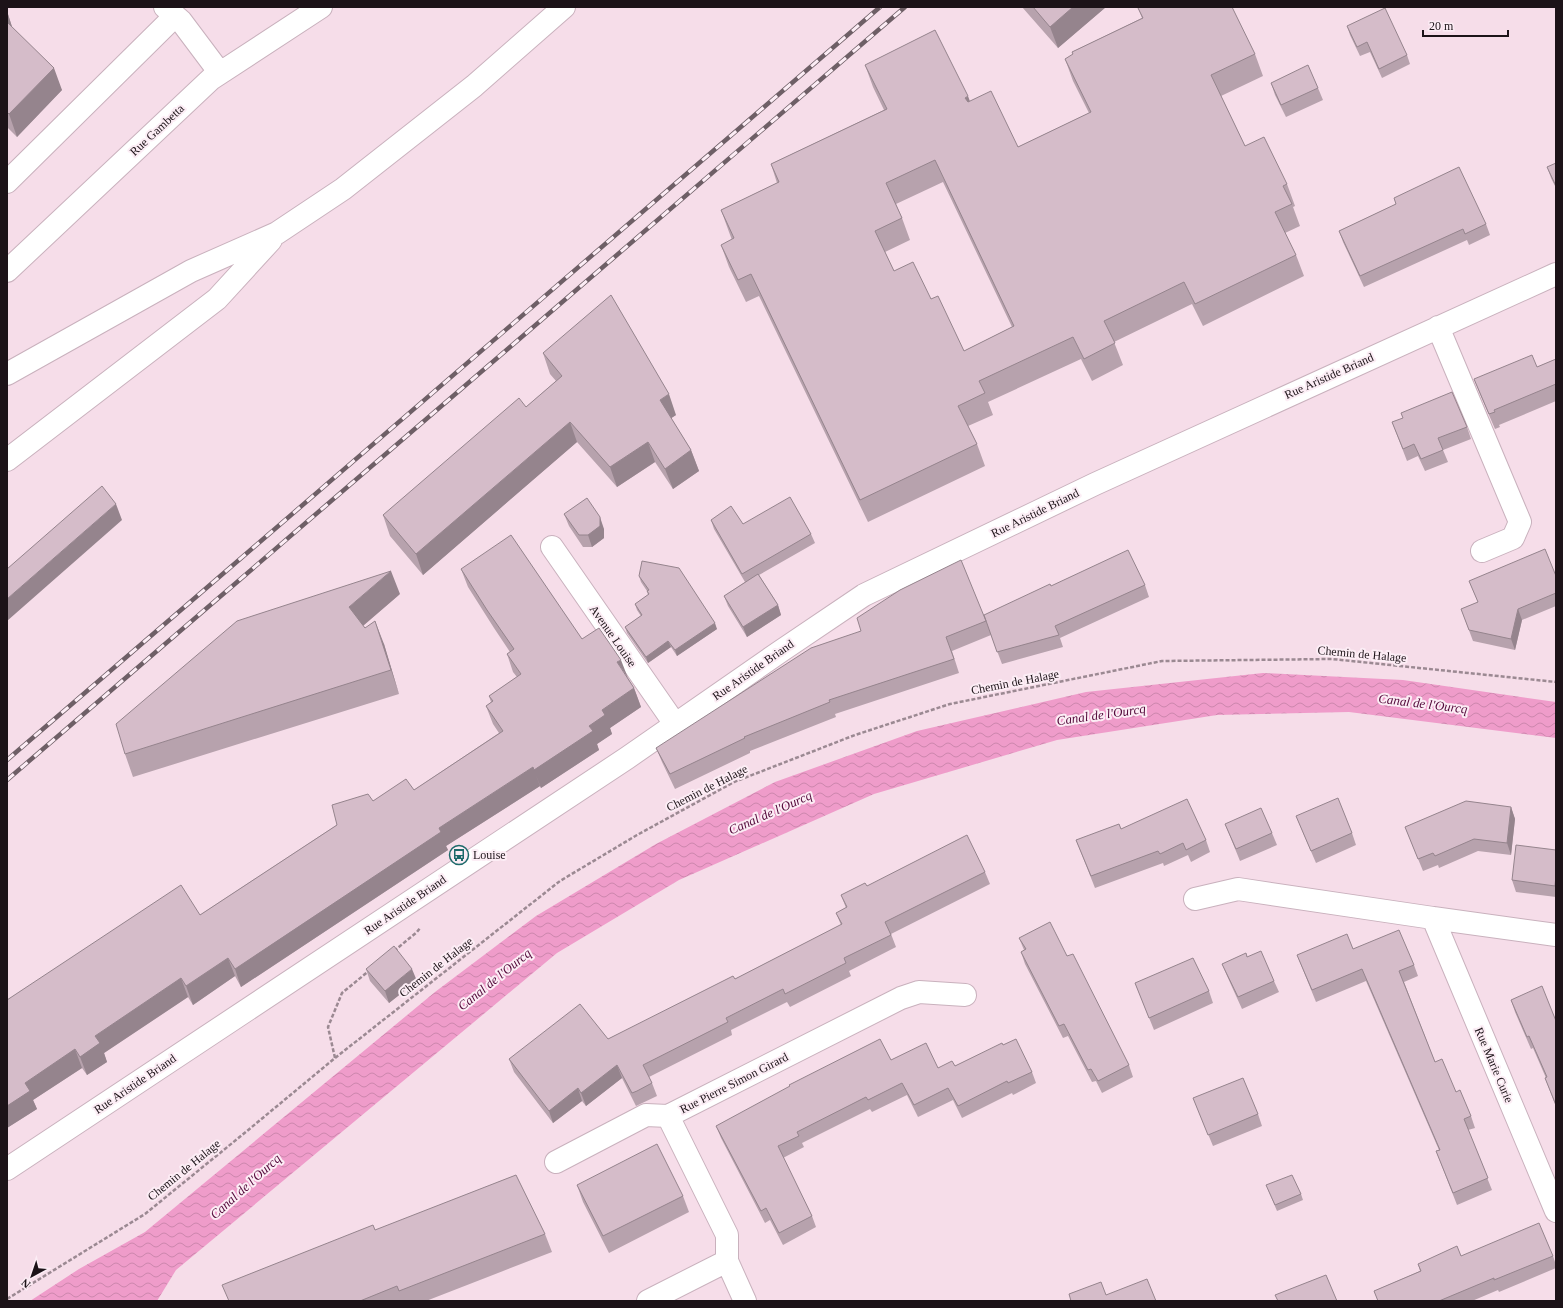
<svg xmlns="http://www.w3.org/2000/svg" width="1563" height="1308" font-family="Georgia,serif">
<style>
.water{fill:url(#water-waves)}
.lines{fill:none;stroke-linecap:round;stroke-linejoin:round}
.minor-casing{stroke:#c9b1bd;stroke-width:24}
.path{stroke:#9b8992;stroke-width:2.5;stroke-dasharray:4 2;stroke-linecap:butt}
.minor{stroke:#fff;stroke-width:22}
.rail-casing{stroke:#6e5f66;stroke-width:4.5}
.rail{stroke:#fcedf5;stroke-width:3;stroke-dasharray:9;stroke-linecap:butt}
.wall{fill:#b7a2ad;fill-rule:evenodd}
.shaded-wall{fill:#95848d}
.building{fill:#d5bcc9;stroke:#95848d;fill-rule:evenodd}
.labels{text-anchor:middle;stroke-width:4;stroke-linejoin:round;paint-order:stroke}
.street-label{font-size:12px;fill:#1c1318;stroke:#fcedf5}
.poi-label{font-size:12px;fill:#1c1318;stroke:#fcedf5;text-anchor:start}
.water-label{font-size:13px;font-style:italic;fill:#53093a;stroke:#fcedf5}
</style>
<defs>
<pattern id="water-waves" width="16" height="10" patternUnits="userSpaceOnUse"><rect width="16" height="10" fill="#ef9cca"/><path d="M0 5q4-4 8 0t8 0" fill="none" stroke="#cc86ad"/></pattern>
</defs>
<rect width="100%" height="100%" fill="#f6dde9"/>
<!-- water -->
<path class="water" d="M 1263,673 L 1403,680 L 1556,702 L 1556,738 L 1349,712 L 1217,715 L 1057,740 L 874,794 L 679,880 L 557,953 L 176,1270 L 157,1301 L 30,1301 L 79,1269 L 145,1232 L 435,992 L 536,916 L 656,844 L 775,782 L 917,731 L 1086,692 Z"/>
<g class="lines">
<!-- minor casing -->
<g class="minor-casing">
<path id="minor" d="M 165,7 L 181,21 L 220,73
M 7,182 L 175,16
M 7,271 L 211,79 L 321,7
M 1438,327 L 1520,522 L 1513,538 L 1482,551
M 7,374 L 191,271 L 277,233 L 343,189 L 474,86 L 564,7
M 7,460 L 217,299 L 271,240
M 552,547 L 675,724
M 1195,899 L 1238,889 L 1433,918 L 1556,1211
M 1433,918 L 1556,935
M 556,1162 L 646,1115 L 668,1116
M 7,1169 L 627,758 L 781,651 L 864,595 L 1095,484 L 1556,274
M 648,1301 L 727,1261
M 745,1301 L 727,1261 L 727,1235 L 668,1116 L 901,998 L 919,992 L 965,995"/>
</g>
<!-- path -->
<path class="path" d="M 394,951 L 417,932 L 420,928
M 335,1058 L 328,1027 L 342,993 L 370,970
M 7,1299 L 145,1214 L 247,1131 L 335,1058 L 560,881 L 637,835 L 734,782 L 855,735 L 950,704 L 1162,661 L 1332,659 L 1556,682"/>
<!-- minor -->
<use href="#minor" class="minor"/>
<!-- rail casing -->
<g class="rail-casing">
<path id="rail" d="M 7,760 L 880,7
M 7,780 L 905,7"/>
</g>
<!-- rail -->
<use href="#rail" class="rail"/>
</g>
<!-- wall -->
<path class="wall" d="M 1022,7 L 1106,7 L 1058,48 Z
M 1138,8 L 1255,54 L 1263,76 L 1221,96 L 1245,146 L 1287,184 L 1295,206 L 1293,207 L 1300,226 L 1285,233 L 1296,255 L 1304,276 L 1203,326 L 1192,304 L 1114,342 L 1123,365 L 1092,381 L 1081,359 L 988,402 L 993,415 L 968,426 L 977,444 L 985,466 L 868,522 L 759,296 L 746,302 L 729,267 L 721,245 L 732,240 L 729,232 L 721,210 L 777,183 L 771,164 L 884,110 L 873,87 L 865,65 L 969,101 L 1018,147 L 1089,113 L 1073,81 L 1065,59 L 1073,55 L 1072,52 L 1142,18 ZM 943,182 L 1012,327 L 964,351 L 931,299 L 894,271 L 885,252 L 910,240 L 902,218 L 896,204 Z
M 7,11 L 12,27 L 62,90 L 17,137 L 7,127 Z
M 1347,26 L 1407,55 L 1410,64 L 1382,78 L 1370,52 L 1360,56 L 1350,35 Z
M 1271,83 L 1318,88 L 1323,100 L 1286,117 L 1275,95 Z
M 1556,163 L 1556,188 L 1551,178 L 1547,167 Z
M 1394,198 L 1486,224 L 1490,235 L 1469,245 L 1467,240 L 1364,287 L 1343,242 L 1339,231 L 1396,204 Z
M 543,353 L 676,415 L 671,418 L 691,450 L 699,471 L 673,489 L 655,462 L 617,487 L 577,442 L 423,575 L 390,536 L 383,515 L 526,407 L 556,381 L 550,374 Z
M 1556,359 L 1556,401 L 1499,425 L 1500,427 L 1495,429 L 1480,394 L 1474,379 L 1537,367 Z
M 1392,422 L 1467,427 L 1471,439 L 1443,450 L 1448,462 L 1425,471 L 1418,456 L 1407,461 Z
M 564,514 L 604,529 L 604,538 L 592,547 L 583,547 L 569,526 Z
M 711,520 L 811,534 L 815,543 L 759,575 L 778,605 L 781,615 L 747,637 L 728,606 L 724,596 L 745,582 L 714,529 Z
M 461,569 L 582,639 L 628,678 L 634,688 L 641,707 L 610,728 L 612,734 L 597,744 L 599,750 L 541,788 L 540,786 L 446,846 L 448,850 L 241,987 L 235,976 L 193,1005 L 188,997 L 104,1053 L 107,1062 L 87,1075 L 82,1068 L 33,1100 L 37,1109 L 7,1128 L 7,1000 L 200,915 L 373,801 L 414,790 L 499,733 L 493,724 L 486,706 L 491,702 L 489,696 L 517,677 L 513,672 L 507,654 L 510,652 L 494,628 L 468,587 Z
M 639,576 L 717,629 L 677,656 L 671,647 L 648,663 L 627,633 L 625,627 L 641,616 L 637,610 L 635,604 L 648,595 L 647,591 L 641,582 Z
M 1556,576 L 1556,606 L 1522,620 L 1515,650 L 1473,641 L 1461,609 L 1478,602 L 1469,581 Z
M 1145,585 L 1149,597 L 1060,638 L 1063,647 L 1002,664 L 991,635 L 952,651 L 959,673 L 835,714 L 836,717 L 750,751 L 750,753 L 675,789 L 662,762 L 656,748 L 985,619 L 1051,586 Z
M 400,594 L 363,626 L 365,628 L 384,644 L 399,694 L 133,777 L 125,754 Z
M 1511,807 L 1515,819 L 1511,855 L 1478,851 L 1439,868 L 1438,865 L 1423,871 L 1405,827 Z
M 1296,816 L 1352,833 L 1356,845 L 1316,863 L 1301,828 Z
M 1225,824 L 1272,833 L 1277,845 L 1240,861 Z
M 1121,829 L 1206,840 L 1210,852 L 1191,862 L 1188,855 L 1164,866 L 1163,863 L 1095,888 L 1076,840 Z
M 1556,850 L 1556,897 L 1516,892 L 1512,880 Z
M 985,872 L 990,884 L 891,934 L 896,947 L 849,971 L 851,976 L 790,1007 L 787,1002 L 731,1030 L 732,1035 L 649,1077 L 652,1083 L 657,1096 L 636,1106 L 622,1078 L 586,1106 L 582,1101 L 553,1123 L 514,1072 L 509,1059 L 608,1039 L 735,979 L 841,925 L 836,913 L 846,908 L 841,895 L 867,886 Z
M 1019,938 L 1067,956 L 1129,1065 L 1133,1077 L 1102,1093 L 1096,1081 L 1092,1082 L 1068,1036 L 1063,1038 L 1025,964 L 1021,952 L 1024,950 Z
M 1353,949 L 1414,965 L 1418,976 L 1404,982 L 1435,1062 L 1456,1092 L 1471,1116 L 1475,1128 L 1468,1130 L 1492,1190 L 1457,1205 L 1436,1151 L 1439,1150 L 1366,981 L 1316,1002 L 1297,955 Z
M 1247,957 L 1274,981 L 1279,992 L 1242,1009 L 1227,976 L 1222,964 Z
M 366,969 L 417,981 L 389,1003 L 370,981 Z
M 1135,983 L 1209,991 L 1213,1003 L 1154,1030 Z
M 1511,1000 L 1556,1021 L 1556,1107 L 1545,1078 L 1546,1078 L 1533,1048 L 1531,1049 L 1515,1012 Z
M 1003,1045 L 1032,1072 L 1036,1083 L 1013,1095 L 1012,1093 L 962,1118 L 953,1100 L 918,1117 L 907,1095 L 872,1112 L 870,1109 L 802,1143 L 804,1147 L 783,1158 L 812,1216 L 816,1227 L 783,1245 L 770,1220 L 765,1223 L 721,1138 L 716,1126 L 891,1060 L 938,1068 L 955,1066 Z
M 1193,1098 L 1258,1114 L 1262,1126 L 1213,1146 Z
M 577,1185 L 683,1196 L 689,1212 L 609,1253 L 583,1202 Z
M 1266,1185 L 1301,1194 L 1303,1200 L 1277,1211 Z
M 545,1234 L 552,1252 L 426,1301 L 229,1301 Z
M 1461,1256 L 1553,1256 L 1556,1265 L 1556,1268 L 1499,1292 L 1498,1290 L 1472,1301 L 1378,1301 L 1374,1291 L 1420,1271 L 1418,1264 Z"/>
<!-- shaded-wall -->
<path class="shaded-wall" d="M 1073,7 L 1106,7 L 1058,48 L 1050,27 Z
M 7,11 L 14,33 L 8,23 Z
M 54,68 L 62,90 L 17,137 L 9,114 Z
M 968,96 L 976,118 L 965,98 Z
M 669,394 L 676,415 L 667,421 L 660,400 Z
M 570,422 L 577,442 L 423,575 L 416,554 Z
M 648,442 L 655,462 L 617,487 L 610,467 Z
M 691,450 L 699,471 L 673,489 L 665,469 Z
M 116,504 L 122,520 L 7,621 L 7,599 Z
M 600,517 L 604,529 L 604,538 L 592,547 L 588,535 Z
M 391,571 L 400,594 L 358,630 L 349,607 Z
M 778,605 L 781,615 L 747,637 L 743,627 Z
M 1518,609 L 1522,620 L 1515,650 L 1511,639 Z
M 375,621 L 384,644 L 399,694 L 391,670 Z
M 715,623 L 717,629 L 677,656 L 675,650 Z
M 668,641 L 671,647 L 648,663 L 646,657 Z
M 621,660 L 628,678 L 617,662 Z
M 634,688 L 641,707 L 610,728 L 612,734 L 597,744 L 599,750 L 541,788 L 534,770 L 589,726 L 602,710 Z
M 533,767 L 540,786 L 446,846 L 448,850 L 241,987 L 235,969 L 439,828 Z
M 1511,807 L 1515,819 L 1511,855 L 1507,843 Z
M 1556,875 L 1556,890 L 1555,886 Z
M 228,958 L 235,976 L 193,1005 L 186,986 Z
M 412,969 L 417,981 L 389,1003 L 385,991 Z
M 181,978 L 188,997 L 104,1053 L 107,1062 L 87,1075 L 80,1057 L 95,1036 Z
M 75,1049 L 82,1068 L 33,1100 L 37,1109 L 7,1128 L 7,1106 L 25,1083 Z
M 617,1065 L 622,1078 L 586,1106 L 581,1093 Z
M 578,1088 L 582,1101 L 553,1123 L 549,1111 Z"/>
<!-- building -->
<path class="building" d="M 1033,7 L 1073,7 L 1050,27 Z
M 1139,7 L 1232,7 L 1255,54 L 1211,75 L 1245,146 L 1264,137 L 1287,184 L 1283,186 L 1292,204 L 1275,212 L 1296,255 L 1195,304 L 1184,282 L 1104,321 L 1115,343 L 1084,359 L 1073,337 L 979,381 L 985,393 L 958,406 L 977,444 L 860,500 L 751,274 L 738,280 L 721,245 L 734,238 L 721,210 L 779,182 L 771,164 L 887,109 L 865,65 L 935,30 L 968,96 L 965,98 L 968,102 L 991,91 L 1018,147 L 1091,112 L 1065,59 L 1073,54 L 1072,52 L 1143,18 L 1138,8 ZM 935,160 L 1014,326 L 964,351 L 938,296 L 931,299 L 913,262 L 894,271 L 875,231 L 902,218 L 886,183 Z
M 1385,8 L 1407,55 L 1379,69 L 1367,42 L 1357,47 L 1347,26 Z
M 7,19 L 8,23 L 54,68 L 9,114 L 7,112 Z
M 1308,65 L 1318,88 L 1281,105 L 1271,83 Z
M 1556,163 L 1556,186 L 1547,167 Z
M 1459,167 L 1486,224 L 1465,234 L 1463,229 L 1360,276 L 1339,231 L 1396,204 L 1394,198 Z
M 611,295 L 669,394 L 660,400 L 691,450 L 665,469 L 648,442 L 610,467 L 570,422 L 416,554 L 383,515 L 519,398 L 526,407 L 562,376 L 543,353 Z
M 1532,355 L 1537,367 L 1556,359 L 1556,384 L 1494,410 L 1495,412 L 1489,414 L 1474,379 Z
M 1452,392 L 1467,427 L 1438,438 L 1443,450 L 1421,459 L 1414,444 L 1403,449 L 1392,422 L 1403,418 L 1401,413 Z
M 102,486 L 116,504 L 7,599 L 7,569 Z
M 790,497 L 811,534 L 742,574 L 711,520 L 731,506 L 743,524 Z
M 587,498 L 600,517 L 600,526 L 588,535 L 579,535 L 564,514 Z
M 511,535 L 582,639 L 599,628 L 621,660 L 617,662 L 634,688 L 602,710 L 605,715 L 589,726 L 593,731 L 534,770 L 533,767 L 439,828 L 441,832 L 235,969 L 228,958 L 186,986 L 181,978 L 95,1036 L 100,1043 L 80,1057 L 75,1049 L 25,1083 L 30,1091 L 7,1106 L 7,1000 L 181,885 L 200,915 L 337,825 L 332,805 L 368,794 L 373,801 L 406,779 L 414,790 L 503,731 L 486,706 L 493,701 L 489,696 L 521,674 L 507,654 L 514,649 L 487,610 L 461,569 Z
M 1545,549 L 1556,576 L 1556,593 L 1518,609 L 1511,639 L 1469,630 L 1461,609 L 1478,602 L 1469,581 Z
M 1128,550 L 1145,585 L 1055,626 L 1059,635 L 997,652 L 984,615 L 1050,584 L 1051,586 Z
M 961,560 L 986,621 L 946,637 L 954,659 L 829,700 L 830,702 L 744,737 L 745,738 L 670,774 L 656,748 L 811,648 L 861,631 L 857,618 L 900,590 Z
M 642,561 L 679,568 L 715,623 L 675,650 L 668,641 L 646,657 L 625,627 L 642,615 L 635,604 L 649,594 L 647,591 L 649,590 L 639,576 Z
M 391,571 L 349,607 L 365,628 L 375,621 L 391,670 L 125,754 L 116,724 L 237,621 Z
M 758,574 L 778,605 L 743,627 L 724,596 Z
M 1338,798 L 1352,833 L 1311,851 L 1296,816 Z
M 1187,799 L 1206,840 L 1186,850 L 1183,843 L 1160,854 L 1158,851 L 1091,876 L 1076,840 L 1119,824 L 1121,829 Z
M 1466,801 L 1511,807 L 1507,843 L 1474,839 L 1435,856 L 1433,853 L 1418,859 L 1405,827 Z
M 1261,808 L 1272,833 L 1236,849 L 1225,824 Z
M 967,835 L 985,872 L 885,922 L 891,935 L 844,958 L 846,963 L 785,994 L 783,989 L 726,1018 L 728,1022 L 643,1065 L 652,1083 L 637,1091 L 632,1093 L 617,1065 L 581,1093 L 578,1088 L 549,1111 L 509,1059 L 580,1004 L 608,1039 L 733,976 L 735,979 L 842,924 L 836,913 L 847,907 L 841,895 L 865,883 L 867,886 Z
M 1516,845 L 1556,850 L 1556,875 L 1555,886 L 1512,880 Z
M 1050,922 L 1067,956 L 1073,954 L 1129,1065 L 1098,1081 L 1091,1069 L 1088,1070 L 1064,1024 L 1059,1026 L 1021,952 L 1026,949 L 1019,938 Z
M 1399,930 L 1414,965 L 1399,971 L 1435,1062 L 1442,1059 L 1456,1092 L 1460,1090 L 1471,1116 L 1464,1119 L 1488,1178 L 1453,1193 L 1436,1151 L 1440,1150 L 1362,969 L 1312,990 L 1297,955 L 1347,934 L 1353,949 Z
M 394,946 L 412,969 L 385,991 L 366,969 Z
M 1261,951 L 1274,981 L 1238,997 L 1222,964 L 1246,953 L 1247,957 Z
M 1193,958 L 1209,991 L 1149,1018 L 1135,983 Z
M 1542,986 L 1556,1021 L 1556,1105 L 1545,1078 L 1547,1077 L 1529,1036 L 1527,1037 L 1511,1000 Z
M 880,1039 L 891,1060 L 926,1043 L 938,1068 L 952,1061 L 955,1066 L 1002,1043 L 1003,1045 L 1016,1039 L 1032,1072 L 1008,1083 L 1007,1081 L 958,1106 L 948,1088 L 914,1105 L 902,1083 L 868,1100 L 866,1097 L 797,1132 L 799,1136 L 778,1146 L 812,1216 L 779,1233 L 766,1208 L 761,1211 L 716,1126 L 790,1086 L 789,1085 Z
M 1243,1078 L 1258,1114 L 1208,1135 L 1193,1098 Z
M 657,1144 L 683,1196 L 603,1236 L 577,1185 Z
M 516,1175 L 545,1234 L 399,1291 L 397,1286 L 360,1301 L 229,1301 L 222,1285 L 373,1225 L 375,1230 Z
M 1292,1175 L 1301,1194 L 1275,1205 L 1266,1185 Z
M 1539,1223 L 1553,1256 L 1494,1280 L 1494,1278 L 1439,1301 L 1378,1301 L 1374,1291 L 1421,1271 L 1418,1264 L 1457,1246 L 1461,1256 Z
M 1326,1275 L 1337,1301 L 1278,1301 L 1275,1295 Z
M 1147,1279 L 1156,1301 L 1071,1301 L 1069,1294 L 1101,1282 L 1106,1295 Z"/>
<!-- icons -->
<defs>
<g id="bus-ring" transform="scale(1)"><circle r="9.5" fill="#fcedf5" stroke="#1e6a6b" stroke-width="1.5"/><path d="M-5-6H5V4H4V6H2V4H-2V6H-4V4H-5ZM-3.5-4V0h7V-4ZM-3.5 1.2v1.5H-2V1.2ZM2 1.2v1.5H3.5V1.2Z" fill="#1e6a6b"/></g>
</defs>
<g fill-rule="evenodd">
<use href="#bus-ring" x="459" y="855"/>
</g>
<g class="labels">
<!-- street labels -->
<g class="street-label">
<text transform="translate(157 130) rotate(-43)" y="4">Rue Gambetta</text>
<text transform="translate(1329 376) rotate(-24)" y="4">Rue Aristide Briand</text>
<text transform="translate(1035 513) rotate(-26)" y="4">Rue Aristide Briand</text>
<text transform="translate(613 636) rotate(55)" y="4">Avenue Louise</text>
<text transform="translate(1362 654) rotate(5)" y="4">Chemin de Halage</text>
<text transform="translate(753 670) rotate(-35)" y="4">Rue Aristide Briand</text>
<text transform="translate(1015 682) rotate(-11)" y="4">Chemin de Halage</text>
<text transform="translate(707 788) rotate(-27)" y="4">Chemin de Halage</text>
<text transform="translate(405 905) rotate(-34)" y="4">Rue Aristide Briand</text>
<text transform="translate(436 967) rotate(-38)" y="4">Chemin de Halage</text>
<text transform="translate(1494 1065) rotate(67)" y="4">Rue Marie Curie</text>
<text transform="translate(734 1083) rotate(-27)" y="4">Rue Pierre Simon Girard</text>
<text transform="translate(135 1084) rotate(-34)" y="4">Rue Aristide Briand</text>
<text transform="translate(184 1170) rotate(-39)" y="4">Chemin de Halage</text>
</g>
<!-- poi labels -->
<g class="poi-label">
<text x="473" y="859">Louise</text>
</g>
<!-- water labels -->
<g class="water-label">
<text transform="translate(1423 703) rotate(7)" y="5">Canal de l'Ourcq</text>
<text transform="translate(1101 714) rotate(-8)" y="5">Canal de l'Ourcq</text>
<text transform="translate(770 812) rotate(-24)" y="5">Canal de l'Ourcq</text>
<text transform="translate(494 979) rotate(-39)" y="5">Canal de l'Ourcq</text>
<text transform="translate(245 1186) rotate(-42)" y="5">Canal de l'Ourcq</text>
</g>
</g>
<!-- border -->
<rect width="1563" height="1308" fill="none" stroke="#1c1318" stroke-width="16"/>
<!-- north arrow -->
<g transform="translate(32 1276) rotate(220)" stroke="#fcedf5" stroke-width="3" paint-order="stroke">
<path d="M0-3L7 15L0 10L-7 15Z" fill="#1c1318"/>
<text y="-6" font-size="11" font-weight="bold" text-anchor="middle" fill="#1c1318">N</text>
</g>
<!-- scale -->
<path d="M1423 30v6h85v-6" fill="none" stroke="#1c1318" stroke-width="2"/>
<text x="1429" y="30" font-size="12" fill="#1c1318" stroke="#fcedf5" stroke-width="3" paint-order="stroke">20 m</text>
</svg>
